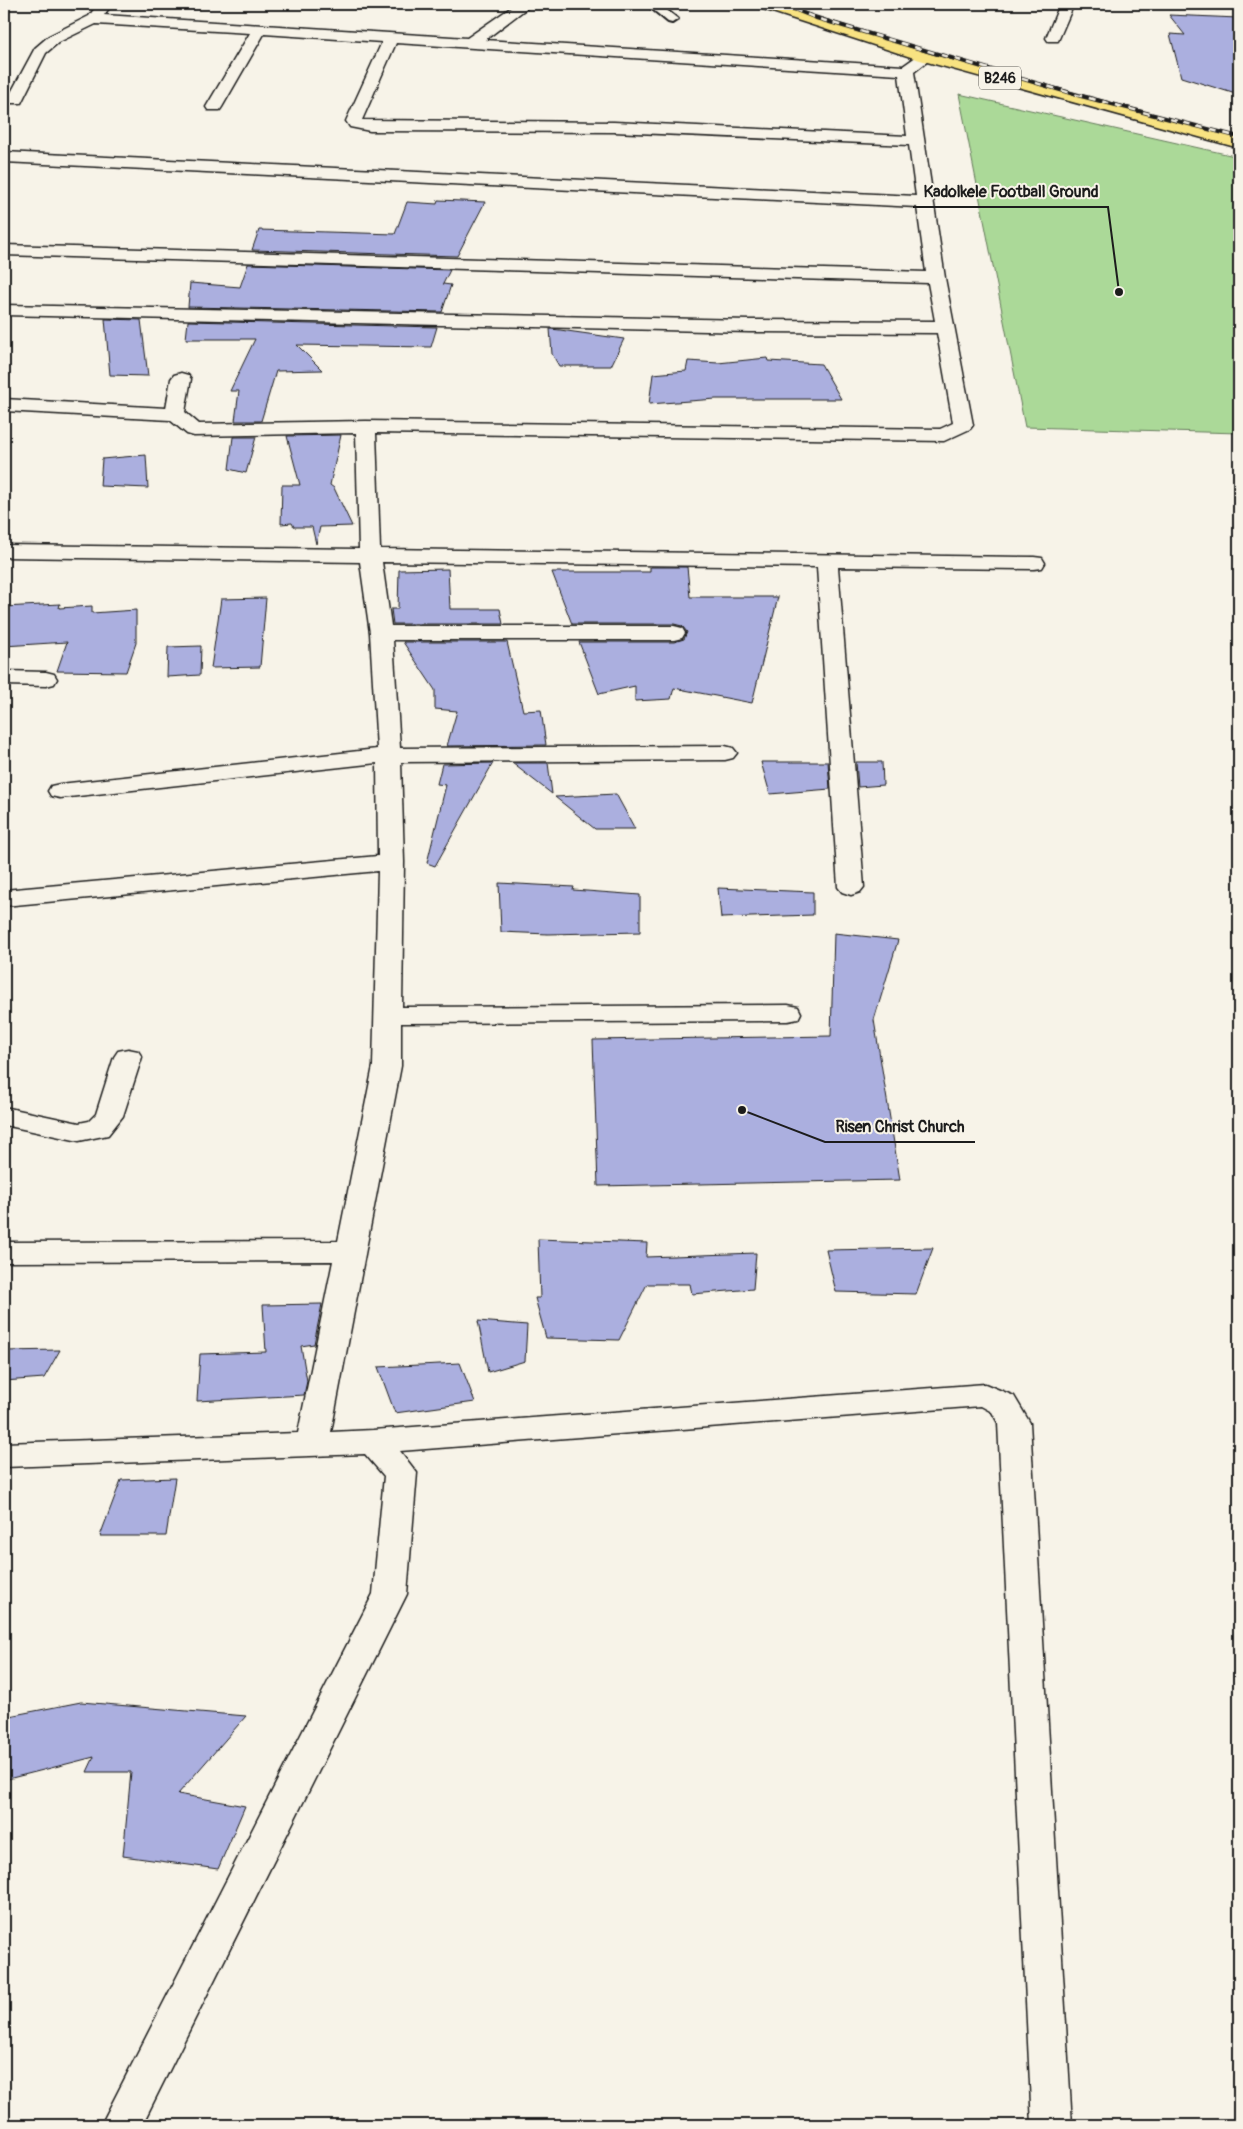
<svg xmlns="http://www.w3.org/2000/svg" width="1243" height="2129" font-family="Pangolin,sans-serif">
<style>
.green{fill:#abd998;stroke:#647a5a}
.building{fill:#abafdf;stroke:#1c1c1c}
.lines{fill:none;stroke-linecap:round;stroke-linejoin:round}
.lane-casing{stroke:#1c1c1c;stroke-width:4}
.street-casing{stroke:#1c1c1c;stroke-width:3}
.primary-casing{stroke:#1c1c1c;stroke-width:3}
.lane{fill:#f7f3e8;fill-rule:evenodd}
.street{fill:#f7f3e8;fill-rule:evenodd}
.primary{fill:#f8e281;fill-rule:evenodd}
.rail-casing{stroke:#1c1c1c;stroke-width:4}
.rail{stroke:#f7f3e8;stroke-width:2.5;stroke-dasharray:7;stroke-linecap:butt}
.labels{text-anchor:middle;stroke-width:4;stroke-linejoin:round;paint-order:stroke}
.shield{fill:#f7f3e8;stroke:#5e5c59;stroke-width:1}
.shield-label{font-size:14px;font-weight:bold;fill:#1c1c1c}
.leader{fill:none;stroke:#1c1c1c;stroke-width:2}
.callout-dot{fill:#1c1c1c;stroke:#f7f3e8;stroke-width:2}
.callout-label{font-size:16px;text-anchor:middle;font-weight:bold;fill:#1c1c1c;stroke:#f7f3e8;stroke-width:4;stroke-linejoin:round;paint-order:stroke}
</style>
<rect width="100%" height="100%" fill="#f7f3e8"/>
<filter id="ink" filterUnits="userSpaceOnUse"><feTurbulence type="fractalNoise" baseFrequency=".02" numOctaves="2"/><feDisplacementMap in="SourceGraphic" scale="10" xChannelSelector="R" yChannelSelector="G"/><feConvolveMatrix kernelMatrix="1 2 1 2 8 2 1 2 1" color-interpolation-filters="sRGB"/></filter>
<g filter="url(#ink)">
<!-- green -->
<path class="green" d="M 959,94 L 1239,157 L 1239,433 L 1025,427 Z"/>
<!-- building -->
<path class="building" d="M 1169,15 L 1238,18 L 1239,95 L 1181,77 L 1170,34 L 1185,35 Z
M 438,200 L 485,202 L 457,256 L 252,250 L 259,230 L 395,234 L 407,202 L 437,204 Z
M 248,264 L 450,270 L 443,284 L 451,285 L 442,312 L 188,307 L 190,283 L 240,287 Z
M 105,319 L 141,320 L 148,376 L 110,375 Z
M 188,321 L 437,327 L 431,347 L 297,345 L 322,370 L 276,371 L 261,421 L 235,421 L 239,391 L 230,391 L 255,339 L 186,339 Z
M 550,329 L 560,330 L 624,339 L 611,366 L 559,366 L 552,354 Z
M 767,358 L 768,361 L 821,364 L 841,399 L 716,399 L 649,404 L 653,374 L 686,371 L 688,361 L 718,363 Z
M 341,435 L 330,485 L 334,488 L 352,526 L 320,527 L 316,544 L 312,527 L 294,527 L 292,523 L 281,524 L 282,485 L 300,485 L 287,436 Z
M 233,437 L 256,437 L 246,473 L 229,469 Z
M 146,455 L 148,488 L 100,486 L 102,459 Z
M 650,567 L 687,567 L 690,597 L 778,597 L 752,703 L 674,688 L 671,699 L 635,701 L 635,686 L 599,694 L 579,642 L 674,642 L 684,639 L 687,632 L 682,626 L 674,624 L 572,624 L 552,572 L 650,572 Z
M 448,569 L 450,609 L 500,609 L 503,624 L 393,624 L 391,609 L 398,609 L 399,570 Z
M 266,598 L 260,667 L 211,668 L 221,599 Z
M 60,604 L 59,608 L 92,606 L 92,613 L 136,610 L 136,643 L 126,672 L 57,671 L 67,642 L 4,646 L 4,607 Z
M 403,642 L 507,642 L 523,711 L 541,710 L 546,745 L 447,746 L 457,711 L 435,709 L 435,690 Z
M 201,646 L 200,675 L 167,677 L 168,647 Z
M 761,762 L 828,762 L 830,789 L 770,794 Z
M 856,762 L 882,762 L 883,785 L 858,787 Z
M 493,763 L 435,866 L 427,863 L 446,785 L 437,784 L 442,764 Z
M 512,763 L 548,763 L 552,794 Z
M 616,794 L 635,829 L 595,829 L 555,797 Z
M 499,883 L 574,887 L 573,890 L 640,895 L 640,932 L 548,934 L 501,932 Z
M 718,888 L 813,892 L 813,915 L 721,918 Z
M 834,933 L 898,940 L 874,1020 L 900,1180 L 598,1186 L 593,1040 L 831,1036 Z
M 538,1239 L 647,1243 L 646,1257 L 756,1253 L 753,1289 L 692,1294 L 690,1284 L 647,1284 L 619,1340 L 546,1338 L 535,1298 L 540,1298 Z
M 933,1248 L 916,1294 L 836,1292 L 826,1250 Z
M 322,1304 L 314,1344 L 301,1346 L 307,1381 L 304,1395 L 197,1401 L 200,1354 L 266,1352 L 263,1305 Z
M 478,1321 L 527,1325 L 525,1361 L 488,1372 Z
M 60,1350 L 44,1378 L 4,1381 L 4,1351 Z
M 460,1363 L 475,1402 L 395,1413 L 378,1367 Z
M 175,1478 L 166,1536 L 100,1536 L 121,1480 Z
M 81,1702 L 246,1716 L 178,1794 L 245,1806 L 218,1869 L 123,1856 L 131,1772 L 87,1772 L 94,1757 L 4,1780 L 4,1717 Z"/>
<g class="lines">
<!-- lane casing -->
<g class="lane-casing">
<path id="lane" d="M 646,4 L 659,4 L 678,19 L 672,23 L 668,22 Z"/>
</g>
<!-- street casing -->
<g class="street-casing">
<path id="street" d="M 98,4 L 112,4 L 104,15 L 467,38 L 516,4 L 532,4 L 485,40 L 903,66 L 920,54 L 930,54 L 933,57 L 914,72 L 945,278 L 973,425 L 970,429 L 944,441 L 376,433 L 380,549 L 1034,557 L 1042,558 L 1045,563 L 1042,568 L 1034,569 L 838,567 L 864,887 L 860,892 L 851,895 L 842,892 L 838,887 L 817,567 L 382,562 L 391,626 L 674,626 L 682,628 L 685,633 L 682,638 L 674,640 L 393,640 L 400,748 L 725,746 L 733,748 L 737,753 L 733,758 L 725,760 L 401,762 L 404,862 L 402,1007 L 788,1005 L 798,1007 L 801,1013 L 798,1019 L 788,1021 L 401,1023 L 401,1066 L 331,1432 L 373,1430 L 985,1384 L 1014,1396 L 1030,1423 L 1072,2125 L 1032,2125 L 998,1423 L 992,1412 L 981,1406 L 400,1451 L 417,1473 L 407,1594 L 142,2125 L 101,2125 L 373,1594 L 384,1476 L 365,1454 L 4,1467 L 4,1443 L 298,1433 L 333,1261 L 4,1262 L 4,1242 L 338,1241 L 373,1066 L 378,871 L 4,906 L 4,890 L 378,856 L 377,763 L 60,798 L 51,796 L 48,791 L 51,786 L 60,784 L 377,749 L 370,633 L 360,562 L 4,557 L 4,545 L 359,549 L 356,433 L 194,436 L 187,434 L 170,420 L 4,411 L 4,399 L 166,408 L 171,379 L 174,375 L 181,373 L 188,375 L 191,379 L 185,412 L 199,424 L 366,421 L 940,429 L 953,423 L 937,333 L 749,332 L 4,315 L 4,305 L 749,320 L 935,321 L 928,283 L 4,255 L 4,245 L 926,272 L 917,207 L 4,162 L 4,152 L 916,196 L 909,145 L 614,132 L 370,131 L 350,127 L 346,121 L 382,42 L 264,34 L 222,107 L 220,110 L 208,110 L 206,107 L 250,33 L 96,24 L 59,42 L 46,53 L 21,103 L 9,103 L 7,100 L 35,48 L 49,36 L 89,16 ZM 396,43 L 899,75 L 907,136 L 614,122 L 362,120 Z
M 1060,4 L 1074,4 L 1058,41 L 1048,41 L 1046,38 Z
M 4,671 L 46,672 L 54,674 L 57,679 L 54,684 L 46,686 L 4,685 Z
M 128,1049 L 138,1051 L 142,1057 L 123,1116 L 108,1135 L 79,1141 L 4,1125 L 4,1107 L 79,1123 L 89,1121 L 96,1114 L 114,1057 L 118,1051 Z"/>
</g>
<!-- primary casing -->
<g class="primary-casing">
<path id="primary" d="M 755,4 L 776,4 L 930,54 L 1239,138 L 1239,148 L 920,60 L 757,7 Z"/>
</g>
<!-- lane -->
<use href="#lane" class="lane"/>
<!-- street -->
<use href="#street" class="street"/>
<!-- primary -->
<use href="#primary" class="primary"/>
<!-- rail casing -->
<g class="rail-casing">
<path id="rail" d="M 781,4 L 816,18 L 1077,95 L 1239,137"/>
</g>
<!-- rail -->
<use href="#rail" class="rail"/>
</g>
</g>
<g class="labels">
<!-- shield labels -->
<rect class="shield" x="979" y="66.5" width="42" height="23" rx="4"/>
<g class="shield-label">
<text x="1000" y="83">B246</text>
</g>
</g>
<!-- callouts -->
<path class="leader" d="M1119 292L1108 207H913M742 1110L825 1142H975"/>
<g class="callout-dot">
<circle cx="1119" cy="292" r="5"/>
<circle cx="742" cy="1110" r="5"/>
</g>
<g class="callout-label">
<text x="1011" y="197">Kadolkele Football Ground</text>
<text x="900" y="1132">Risen Christ Church</text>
</g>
<!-- margin -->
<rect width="1243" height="2129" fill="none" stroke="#f7f3e8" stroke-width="20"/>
<rect x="10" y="10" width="1223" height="2109" fill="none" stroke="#1c1c1c" stroke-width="2" filter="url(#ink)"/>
</svg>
